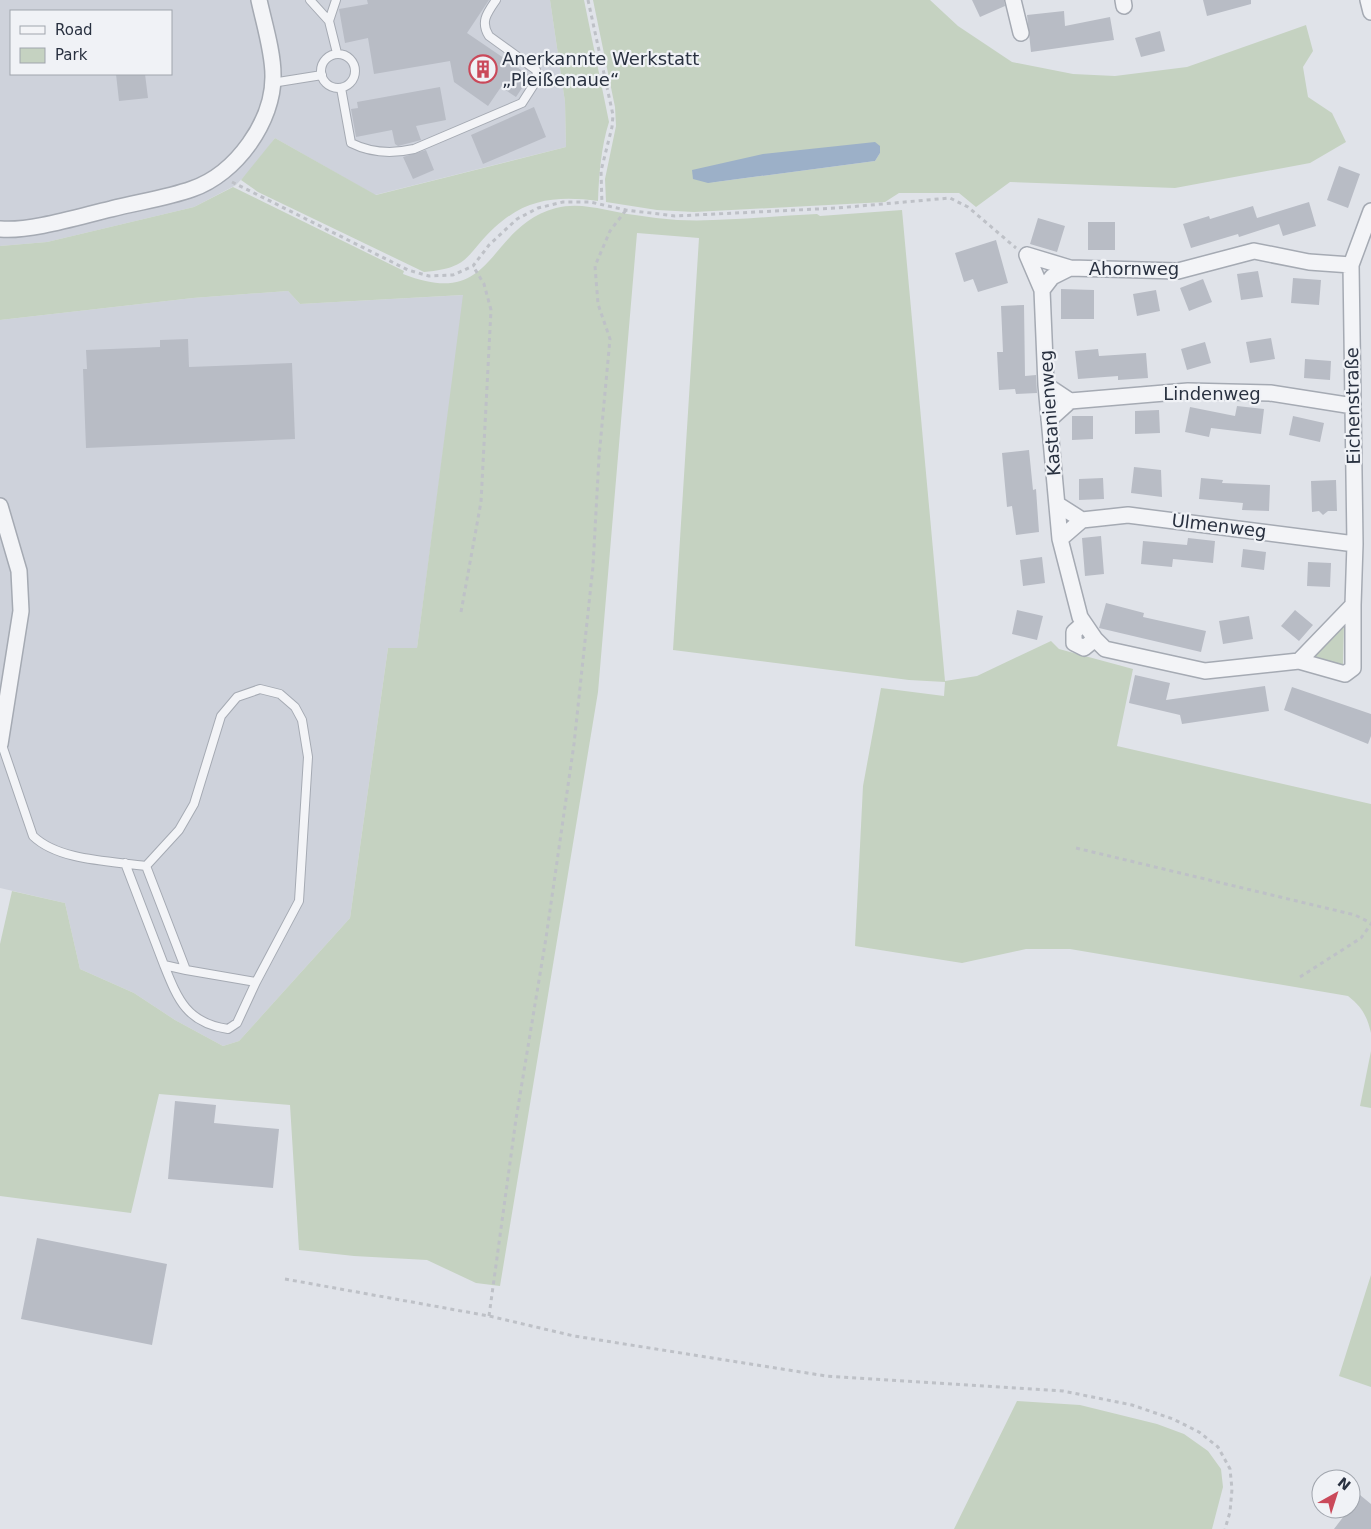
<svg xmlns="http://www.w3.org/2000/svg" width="1371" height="1529" font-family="'DejaVu Sans',sans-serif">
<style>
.built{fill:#ced2db;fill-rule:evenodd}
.green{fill:#c5d2c1;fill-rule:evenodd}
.water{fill:#9cb0c8}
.building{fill:#b8bcc5}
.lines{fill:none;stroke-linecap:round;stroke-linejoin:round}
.service-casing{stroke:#a5aab3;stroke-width:10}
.minor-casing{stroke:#a5aab3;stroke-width:18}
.path{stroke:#bec1c7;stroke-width:3;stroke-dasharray:4 4;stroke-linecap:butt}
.service{stroke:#f3f4f7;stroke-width:8}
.minor{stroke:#f3f4f7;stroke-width:15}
.labels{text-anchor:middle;stroke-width:4.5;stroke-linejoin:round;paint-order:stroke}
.poi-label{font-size:18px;fill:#293140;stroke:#f0f2f6;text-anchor:start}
.street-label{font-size:18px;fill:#293140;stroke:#f0f2f6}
</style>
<rect width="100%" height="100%" fill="#e0e3e9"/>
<!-- built -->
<path class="built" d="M 0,0 L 550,0 L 565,102 L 566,147 L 375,195 L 275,138 L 256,164 L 236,185 L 194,207 L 47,242 L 0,246 ZM 11,11 L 171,11 L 171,74 L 11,74 Z
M 288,291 L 300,304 L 464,295 L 417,648 L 388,648 L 350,918 L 239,1041 L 223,1046 L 175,1020 L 134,993 L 80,969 L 65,903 L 0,888 L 0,320 L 193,298 Z"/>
<!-- green -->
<path class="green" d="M 550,0 L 584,0 L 609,122 C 601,147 599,175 598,201 C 558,196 527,198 495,227 C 465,255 471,268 424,272 L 258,192 L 241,180 L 275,138 L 376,195 L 566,147 L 565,102 Z
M 593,0 L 930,0 L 958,26 L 1012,62 L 1073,74 L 1115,76 L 1187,67 L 1306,25 L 1313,51 L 1303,67 L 1308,97 L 1332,113 L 1346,142 L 1310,163 L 1175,188 L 1010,182 L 976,207 L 959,193 L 899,193 L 885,202 L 694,212 L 657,210 L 606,202 L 605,179 L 616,126 L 615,107 ZM 880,153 L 875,161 L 708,183 Z
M 233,187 L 404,271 L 403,274 C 497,311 485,227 556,208 C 583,201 608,212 635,215 C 649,217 663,219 677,220 C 723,222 771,216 817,214 L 820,216 L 902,210 L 945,681 L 977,676 L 1051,641 L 1059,649 L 1133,669 L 1117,746 L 1371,804 L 1371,1033 C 1367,1016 1362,1007 1348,996 L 1070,949 L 1026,949 L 962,963 L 855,946 L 863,786 L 881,688 L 944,696 L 945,682 L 909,680 L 673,650 L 699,238 L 637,233 L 598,692 L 500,1286 L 476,1283 L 427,1260 L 354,1256 L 299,1250 L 290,1105 L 159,1094 L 131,1213 L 0,1196 L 0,944 L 12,891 L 65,903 L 80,969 L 134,993 L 175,1020 L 223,1046 L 239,1041 L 350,918 L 388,648 L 417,648 L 463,295 L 300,304 L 288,291 L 193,298 L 0,320 L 0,246 L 47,242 L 194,207 Z
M 1344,623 L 1343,665 L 1313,657 Z
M 1371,1051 L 1371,1108 L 1360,1106 Z
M 1371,1275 L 1371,1387 L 1339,1376 Z
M 1017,1401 L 1080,1405 L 1157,1424 L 1184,1434 L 1208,1451 L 1221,1469 L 1223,1487 L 1212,1529 L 954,1529 Z"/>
<!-- water -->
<path class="water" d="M 875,142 L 880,146 L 880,153 L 875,161 L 708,183 L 693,179 L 692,170 L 763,154 Z"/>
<!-- building -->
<path class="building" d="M 367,0 L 489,0 L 467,33 L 530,76 L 516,97 L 501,87 L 488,106 L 454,82 L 450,61 L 374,74 L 368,38 L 345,43 L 339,9 L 368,4 Z
M 972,0 L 1004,0 L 1005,6 L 980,17 Z
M 1203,0 L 1251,0 L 1251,4 L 1207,16 Z
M 1064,11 L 1065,26 L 1110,17 L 1114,40 L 1031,52 L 1027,15 Z
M 1160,31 L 1165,51 L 1141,57 L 1135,38 Z
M 116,74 L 145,74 L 148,98 L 119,101 Z
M 440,87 L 446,120 L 416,126 L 421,140 L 398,146 L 395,144 L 392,130 L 356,137 L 351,109 L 358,108 L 357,102 Z
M 534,107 L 546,137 L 483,164 L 471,135 Z
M 426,150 L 434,170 L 413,179 L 403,157 Z
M 1339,166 L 1360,174 L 1348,208 L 1327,200 Z
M 1309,202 L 1316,226 L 1283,236 L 1279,224 L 1239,237 L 1238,234 L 1191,248 L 1183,224 L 1209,216 L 1210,219 L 1253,206 L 1257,218 Z
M 1038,218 L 1065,226 L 1057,252 L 1030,244 Z
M 1088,222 L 1115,222 L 1115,250 L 1088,250 Z
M 996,240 L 1008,283 L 978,292 L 973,279 L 964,282 L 955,253 Z
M 1258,271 L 1263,297 L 1241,300 L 1237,274 Z
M 1293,278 L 1321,280 L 1319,305 L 1291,303 Z
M 1203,279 L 1212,302 L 1189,311 L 1180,288 Z
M 1061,289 L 1094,290 L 1094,319 L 1061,319 Z
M 1156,290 L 1160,311 L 1137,316 L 1133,294 Z
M 1024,305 L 1025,376 L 1036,375 L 1037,393 L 1016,394 L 1015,389 L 999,390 L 997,352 L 1003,352 L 1001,306 Z
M 1271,338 L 1275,359 L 1250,363 L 1246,342 Z
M 188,339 L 189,367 L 292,363 L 295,439 L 86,448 L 83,369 L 87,369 L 86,350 L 160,347 L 160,340 Z
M 1205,342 L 1211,363 L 1187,370 L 1181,349 Z
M 1098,349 L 1099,356 L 1146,353 L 1148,378 L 1118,380 L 1118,376 L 1078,379 L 1075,351 Z
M 1305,359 L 1331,361 L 1330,380 L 1304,378 Z
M 1237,406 L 1264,409 L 1261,434 L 1211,428 L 1209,437 L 1185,432 L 1190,407 L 1235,416 Z
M 1159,410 L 1160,433 L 1135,434 L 1135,411 Z
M 1072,416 L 1093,416 L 1093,439 L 1072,440 Z
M 1293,416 L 1324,423 L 1320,442 L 1289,435 Z
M 1029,450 L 1033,490 L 1036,489 L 1039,532 L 1016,535 L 1012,506 L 1007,507 L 1002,453 Z
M 1134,467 L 1161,470 L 1162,497 L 1131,493 Z
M 1103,478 L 1104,499 L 1079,500 L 1079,479 Z
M 1201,478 L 1223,480 L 1222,483 L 1270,485 L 1269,511 L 1242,510 L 1243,503 L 1199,499 Z
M 1336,480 L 1337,511 L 1328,511 L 1323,515 L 1319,511 L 1312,512 L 1311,481 Z
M 1101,536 L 1104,574 L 1085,576 L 1082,538 Z
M 1188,538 L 1215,541 L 1213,563 L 1173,559 L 1172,567 L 1141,564 L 1143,541 L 1187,545 Z
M 1243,549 L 1266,552 L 1264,570 L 1241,567 Z
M 1042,557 L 1045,583 L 1023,586 L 1020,560 Z
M 1308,562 L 1331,563 L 1330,587 L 1307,586 Z
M 1106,603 L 1144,613 L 1143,617 L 1206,631 L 1201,652 L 1099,628 Z
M 1017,610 L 1043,616 L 1037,640 L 1012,634 Z
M 1295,610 L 1313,625 L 1299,641 L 1281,626 Z
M 1249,616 L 1253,639 L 1223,644 L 1219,621 Z
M 1135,675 L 1170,683 L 1166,700 L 1265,686 L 1269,711 L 1182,724 L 1180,715 L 1129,703 Z
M 1292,687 L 1371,714 L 1371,736 L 1368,744 L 1284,710 Z
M 175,1101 L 216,1105 L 214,1123 L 279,1129 L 273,1188 L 168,1179 Z
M 37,1238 L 167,1264 L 152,1345 L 21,1319 Z
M 1360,1495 L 1371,1504 L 1371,1529 L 1334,1529 Z"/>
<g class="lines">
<!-- service casing -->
<g class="service-casing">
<path id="service" d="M 310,0 L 329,21 L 337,53
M 329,21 L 336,0
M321 71a17 17 0 1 1 34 0a17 17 0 1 1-34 0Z
M 272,83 L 322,75
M 341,88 L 351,143 C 371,153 392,154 414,149 L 522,103 L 538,78 L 536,70 L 489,36 C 480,22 487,13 496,0
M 1,742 L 33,836 C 59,861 111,861 146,866 L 186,970 L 256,982 L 299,901 L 308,757 L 302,720 L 295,707 L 280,694 L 260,689 L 237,697 L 221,716 L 194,804 L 179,830 L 146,866
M 125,863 L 164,965 L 186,970
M 164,965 C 178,1000 187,1023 228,1029 L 237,1023 L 256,982"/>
</g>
<!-- minor casing -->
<g class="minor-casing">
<path id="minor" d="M 1013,0 L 1021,33
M 1123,0 L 1124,6
M 1368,0 L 1371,12
M 0,229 C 30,232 81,216 111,209 C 138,202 167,198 192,189 C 236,174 274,121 273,75 C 273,52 264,23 259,0
M 1027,255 L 1042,290 L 1046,385 L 1060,539 L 1080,617 L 1095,639 L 1105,649 L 1205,671 L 1299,661 L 1345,674 L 1353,668 L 1353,605 L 1299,661
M 1027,255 L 1070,268
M 1042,290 L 1052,277 L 1070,268 L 1178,271 L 1254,251 L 1309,262 L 1351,265
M 1046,385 L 1070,401 L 1188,391 L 1270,393 L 1353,406
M 1049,420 L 1070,401
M 1057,504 L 1082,520 L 1128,515 L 1355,544
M 0,506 L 19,571 L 21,611 L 0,744
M 1060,539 L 1082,520
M 1353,605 L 1355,544 L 1351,265 L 1371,211
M 1084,623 L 1074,632 L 1074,643 L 1084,648 L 1095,639"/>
</g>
<!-- path -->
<path class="path" d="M 588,0 L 613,115 L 612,127 L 601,171 L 602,205
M 232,182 L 408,270 L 429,276 L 453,275 L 473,266 L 489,245 L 517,219 L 538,208 L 563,202 L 590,202 L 626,210 L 675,216 L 837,208 L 950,198 L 968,207 L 1016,248
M 461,612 L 481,502 L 491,310 L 484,284 L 473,266
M 1076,848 L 1355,915 L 1371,923
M 1300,977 L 1361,938 L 1371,924
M 285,1279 L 489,1316 L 574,1336 L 826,1376 L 1063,1391 L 1132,1405 L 1173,1419 L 1199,1432 L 1218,1447 L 1230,1469 L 1232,1489 L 1230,1512 L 1225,1529
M 489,1316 L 516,1119 L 546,938 L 574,744 L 593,566 L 599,457 L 610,339 L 598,304 L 595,266 L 610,231 L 626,210"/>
<!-- service -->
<use href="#service" class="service"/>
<!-- minor -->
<use href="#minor" class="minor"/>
</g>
<!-- icons -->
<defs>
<g id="building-ring" transform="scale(1.4375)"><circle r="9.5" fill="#f0f2f6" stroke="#ca495a" stroke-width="1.5"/><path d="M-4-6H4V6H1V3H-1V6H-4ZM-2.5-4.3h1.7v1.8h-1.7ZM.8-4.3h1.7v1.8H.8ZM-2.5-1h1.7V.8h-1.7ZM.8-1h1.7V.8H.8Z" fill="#ca495a"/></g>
</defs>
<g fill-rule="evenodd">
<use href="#building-ring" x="483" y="69"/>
</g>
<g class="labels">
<!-- poi labels -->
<g class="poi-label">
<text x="502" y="65">Anerkannte Werkstatt<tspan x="502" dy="21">„Pleißenaue“</tspan></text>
</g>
<!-- street labels -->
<g class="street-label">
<text x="1134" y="275">Ahornweg</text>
<text x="1212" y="400">Lindenweg</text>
<text transform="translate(1353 406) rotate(-91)" y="6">Eichenstraße</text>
<text transform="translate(1050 413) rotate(-94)" y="6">Kastanienweg</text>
<text transform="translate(1219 526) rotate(7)" y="6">Ulmenweg</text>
</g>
</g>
<!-- legend -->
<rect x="10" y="10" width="162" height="65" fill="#f0f2f6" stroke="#a0a5ad"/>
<rect x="20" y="26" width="25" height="8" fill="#f3f4f7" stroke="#a0a5ad"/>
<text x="55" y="35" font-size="15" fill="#293140">Road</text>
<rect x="20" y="48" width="25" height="15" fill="#c5d2c1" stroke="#a0a5ad"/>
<text x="55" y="60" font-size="15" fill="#293140">Park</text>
<!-- north arrow -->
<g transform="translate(1336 1494) rotate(39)"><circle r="24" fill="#f0f2f6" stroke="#a0a5ad"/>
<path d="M0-4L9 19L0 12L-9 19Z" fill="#ca495a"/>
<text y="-8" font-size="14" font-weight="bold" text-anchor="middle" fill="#293140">N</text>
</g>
</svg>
